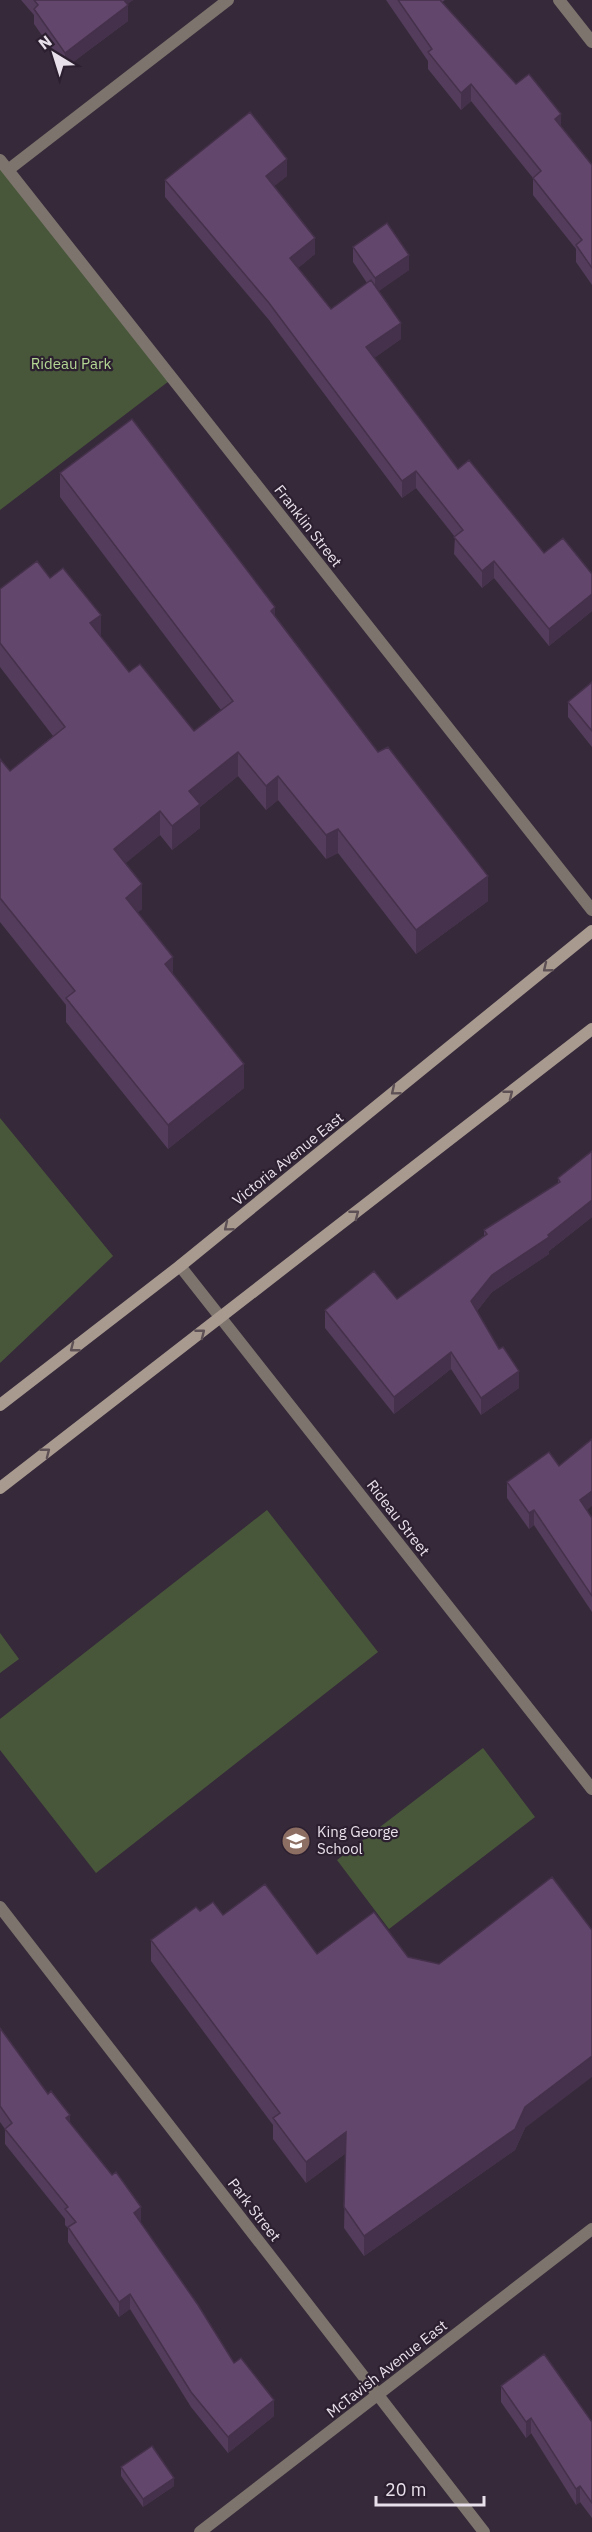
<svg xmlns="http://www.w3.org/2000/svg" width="592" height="2532" font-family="'IBM Plex Sans',sans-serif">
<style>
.green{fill:#48573a}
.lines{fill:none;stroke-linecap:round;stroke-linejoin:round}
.minor{stroke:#7d746d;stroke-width:12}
.secondary{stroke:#a99a90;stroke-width:12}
.wall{fill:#543c5c}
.shaded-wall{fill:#45314b}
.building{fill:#62466b;stroke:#45314b;stroke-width:1.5}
.oneway{stroke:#5e5156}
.labels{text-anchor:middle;stroke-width:4.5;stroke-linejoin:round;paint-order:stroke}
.park-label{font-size:15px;fill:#b4d894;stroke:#2c2030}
.street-label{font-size:15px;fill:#e8e0ea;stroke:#2c2030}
.poi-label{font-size:15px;fill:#e8e0ea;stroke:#2c2030;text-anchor:start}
</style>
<rect width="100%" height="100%" fill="#362a3a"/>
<!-- green -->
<path class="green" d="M 0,160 L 173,378 L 0,510 Z
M 0,1118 L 113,1256 L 0,1363 Z
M 267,1510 L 378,1652 L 96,1873 L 0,1750 L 0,1719 Z
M 0,1633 L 19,1659 L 0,1673 Z
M 483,1748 L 535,1817 L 389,1929 L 337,1860 Z"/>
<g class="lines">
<!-- minor -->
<path class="minor" d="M 559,0 L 592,42
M 0,160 L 592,910
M 8,170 L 228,0
M 180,1266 L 592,1789
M 0,1907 L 484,2532
M 200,2532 L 592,2229"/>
<!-- secondary -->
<path class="secondary" d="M 0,1405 L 180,1266 L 592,931
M 0,1488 L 592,1029"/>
</g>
<!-- wall -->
<path class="wall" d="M 21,0 L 133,0 L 127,4 L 128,21 L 65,68 L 34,24 L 34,15 Z
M 386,0 L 445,0 L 442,2 L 516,84 L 561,127 L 592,165 L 592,285 L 576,262 L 576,249 L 533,195 L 533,178 L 471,101 L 461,110 L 428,69 L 428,61 Z
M 287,176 L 274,186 L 315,254 L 298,268 L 331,309 L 367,283 L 353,262 L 353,247 L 409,270 L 378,291 L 401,339 L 374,358 L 458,469 L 544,553 L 592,574 L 592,611 L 549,646 L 494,578 L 482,588 L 454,554 L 455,537 L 416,488 L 402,498 L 269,320 L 165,197 L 165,180 Z
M 60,473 L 275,616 L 488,901 L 416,954 L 338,853 L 326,859 L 278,800 L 266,810 L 238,776 L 200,807 L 200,828 L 172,850 L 160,835 L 125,863 L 142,909 L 137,913 L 173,975 L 244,1088 L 168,1149 L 66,1022 L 66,1005 L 0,922 L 0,759 L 10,771 L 53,736 L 0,667 L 0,589 L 50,578 L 101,637 L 129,672 L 194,731 L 221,710 L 60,497 Z
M 592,682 L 592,747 L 568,717 L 568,702 Z
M 592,1152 L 592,1217 L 549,1251 L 549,1254 L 492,1292 L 477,1311 L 519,1388 L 481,1415 L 451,1369 L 394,1414 L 325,1328 L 325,1310 L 397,1299 L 484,1236 L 484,1230 L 558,1183 L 558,1178 Z
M 507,1482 L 587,1510 L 592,1518 L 592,1612 L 534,1525 L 529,1529 L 507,1498 Z
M 200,1911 L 223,1915 L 317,1954 L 525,2128 L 515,2150 L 364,2256 L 344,2228 L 346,2153 L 306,2183 L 273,2139 L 273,2125 L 151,1961 L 151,1940 Z
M 0,2028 L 141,2223 L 234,2363 L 274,2416 L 228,2453 L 191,2407 L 130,2309 L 119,2317 L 68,2242 L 68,2228 L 65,2225 L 65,2219 L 5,2144 L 5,2129 L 0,2122 Z
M 501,2386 L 592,2422 L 592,2518 L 580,2502 L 576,2505 L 531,2433 L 526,2438 L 501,2402 Z
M 121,2467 L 174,2486 L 143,2507 L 121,2476 Z"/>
<!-- shaded-wall -->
<path class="shaded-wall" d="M 120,0 L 133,0 L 120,10 Z
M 128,5 L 128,21 L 65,68 L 65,53 Z
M 471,84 L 471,101 L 461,110 L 461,93 Z
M 561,114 L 561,130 L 555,119 Z
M 287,159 L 287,176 L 266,193 L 266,176 Z
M 315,238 L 315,254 L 290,275 L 290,258 Z
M 409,255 L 409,270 L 375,294 L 375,278 Z
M 401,323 L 401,339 L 366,364 L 366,347 Z
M 416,471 L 416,488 L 402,498 L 402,481 Z
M 494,561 L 494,578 L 482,588 L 482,571 Z
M 592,594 L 592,611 L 549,646 L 549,629 Z
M 275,607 L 275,631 L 271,611 Z
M 101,615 L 101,639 L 90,623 Z
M 238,752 L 238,776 L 200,807 L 200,828 L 172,850 L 172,826 L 189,791 Z
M 278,776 L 278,800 L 266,810 L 266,786 Z
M 160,811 L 160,835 L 114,873 L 114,849 Z
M 338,829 L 338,853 L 326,859 L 326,835 Z
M 488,876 L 488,901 L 416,954 L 416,930 Z
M 142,884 L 142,909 L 126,923 L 126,898 Z
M 173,957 L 173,982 L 165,964 Z
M 244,1064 L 244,1088 L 168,1149 L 168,1125 Z
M 592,1200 L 592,1217 L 549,1251 L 549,1254 L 492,1292 L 471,1318 L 471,1301 L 492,1275 L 548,1235 Z
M 451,1352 L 451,1369 L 394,1414 L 394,1397 Z
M 519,1371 L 519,1388 L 481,1415 L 481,1398 Z
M 592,1491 L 592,1506 L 580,1516 L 580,1500 Z
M 534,1510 L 534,1525 L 529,1529 L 529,1513 Z
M 592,2056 L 592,2077 L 525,2128 L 515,2150 L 364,2256 L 364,2236 L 525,2107 Z
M 70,2115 L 70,2130 L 66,2118 Z
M 346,2132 L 346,2153 L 306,2183 L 306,2162 Z
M 141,2207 L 141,2223 L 134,2213 Z
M 130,2294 L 130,2309 L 119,2317 L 119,2302 Z
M 274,2400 L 274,2416 L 228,2453 L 228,2437 Z
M 531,2418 L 531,2433 L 526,2438 L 526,2422 Z
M 174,2478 L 174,2486 L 143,2507 L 143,2499 Z
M 580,2486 L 580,2502 L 576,2505 L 576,2489 Z"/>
<!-- building -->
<path class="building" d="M 34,0 L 124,0 L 128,5 L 65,53 L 34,9 L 38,5 Z
M 398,0 L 440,0 L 516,84 L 529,74 L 561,114 L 555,119 L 592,165 L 592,268 L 576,245 L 582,240 L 533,178 L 541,171 L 471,84 L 461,93 L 428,52 L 432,49 Z
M 250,112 L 287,159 L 266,176 L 315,238 L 290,258 L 331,309 L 371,280 L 401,323 L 366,347 L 458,469 L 469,460 L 544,553 L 563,538 L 592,574 L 592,594 L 549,629 L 494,561 L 482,571 L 454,537 L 463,530 L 416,471 L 402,481 L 269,303 L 165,180 Z
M 387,223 L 409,255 L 375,278 L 353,247 Z
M 132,419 L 275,607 L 271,611 L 378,752 L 388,747 L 488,876 L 416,930 L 338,829 L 326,835 L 278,776 L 266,786 L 238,752 L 189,791 L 200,804 L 172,826 L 160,811 L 114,849 L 142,884 L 126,898 L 173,957 L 165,964 L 244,1064 L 168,1125 L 66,998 L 75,991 L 0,898 L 0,759 L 10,771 L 65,727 L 0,643 L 0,589 L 37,561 L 50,578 L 63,568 L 101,615 L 90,623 L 129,672 L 140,664 L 194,731 L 233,701 L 60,473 Z
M 592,682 L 592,731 L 568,702 Z
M 592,1151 L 592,1200 L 548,1235 L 549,1237 L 492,1275 L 471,1301 L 499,1349 L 503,1347 L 519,1371 L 481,1398 L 451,1352 L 394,1397 L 325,1310 L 374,1271 L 397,1299 L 487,1234 L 484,1230 L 560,1182 L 558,1178 Z
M 592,1439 L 592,1491 L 580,1500 L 592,1518 L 592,1596 L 534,1510 L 529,1513 L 507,1482 L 549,1452 L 559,1466 Z
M 552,1877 L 592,1930 L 592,2056 L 525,2107 L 515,2129 L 364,2236 L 344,2207 L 346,2132 L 306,2162 L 273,2118 L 280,2113 L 151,1940 L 196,1907 L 200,1911 L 213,1902 L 223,1915 L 265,1884 L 317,1954 L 374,1912 L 408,1957 L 439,1964 Z
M 0,2028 L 48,2094 L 51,2091 L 70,2115 L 66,2118 L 112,2175 L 116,2172 L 141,2207 L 134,2213 L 198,2305 L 234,2363 L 241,2358 L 274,2400 L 228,2437 L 191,2392 L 130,2294 L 119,2302 L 68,2227 L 76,2222 L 65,2209 L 68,2207 L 5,2129 L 12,2123 L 0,2106 Z
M 544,2354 L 592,2422 L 592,2503 L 580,2486 L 576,2489 L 531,2418 L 526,2422 L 501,2386 Z
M 152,2446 L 174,2478 L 143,2499 L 121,2467 Z"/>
<!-- one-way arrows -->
<defs><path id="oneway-chevron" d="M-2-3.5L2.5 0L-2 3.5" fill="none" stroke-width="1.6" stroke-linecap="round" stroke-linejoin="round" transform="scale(1.5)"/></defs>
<g class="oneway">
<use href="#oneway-chevron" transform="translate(547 968) rotate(141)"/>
<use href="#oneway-chevron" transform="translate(395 1091) rotate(141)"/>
<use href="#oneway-chevron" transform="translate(509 1094) rotate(-38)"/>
<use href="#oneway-chevron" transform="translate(355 1214) rotate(-38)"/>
<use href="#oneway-chevron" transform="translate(228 1227) rotate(141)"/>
<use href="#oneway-chevron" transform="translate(201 1333) rotate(-38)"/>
<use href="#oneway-chevron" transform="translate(74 1348) rotate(142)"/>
<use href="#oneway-chevron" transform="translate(46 1452) rotate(-38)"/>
</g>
<!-- icons -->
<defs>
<g id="school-disc" transform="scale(1.5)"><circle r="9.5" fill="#8d6e63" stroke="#2c2030"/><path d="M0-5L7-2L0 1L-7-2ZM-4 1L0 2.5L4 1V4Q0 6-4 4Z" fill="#fff"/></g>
</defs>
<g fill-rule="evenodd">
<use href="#school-disc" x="296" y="1841"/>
</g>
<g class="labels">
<!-- park labels -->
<g class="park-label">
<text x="71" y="369">Rideau Park</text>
</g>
<!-- street labels -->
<g class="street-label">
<text transform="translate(308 526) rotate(52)" y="5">Franklin Street</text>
<text transform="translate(288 1159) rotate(-39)" y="5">Victoria Avenue East</text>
<text transform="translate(398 1518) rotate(52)" y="5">Rideau Street</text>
<text transform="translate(254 2210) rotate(52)" y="5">Park Street</text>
<text transform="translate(387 2369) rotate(-38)" y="5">McTavish Avenue East</text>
</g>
<!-- poi labels -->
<g class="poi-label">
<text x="317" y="1837">King George<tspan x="317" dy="17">School</tspan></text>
</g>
</g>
<!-- north arrow -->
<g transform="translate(54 54) rotate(322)" stroke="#2c2030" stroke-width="4.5" paint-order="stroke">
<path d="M0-4.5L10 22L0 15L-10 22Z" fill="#e8e0ea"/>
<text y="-9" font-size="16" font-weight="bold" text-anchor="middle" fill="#e8e0ea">N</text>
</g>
<!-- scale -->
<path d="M376 2496v9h108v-9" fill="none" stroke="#e8e0ea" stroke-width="3"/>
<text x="385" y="2496" font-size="18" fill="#e8e0ea" stroke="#2c2030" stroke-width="4.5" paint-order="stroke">20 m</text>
</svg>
